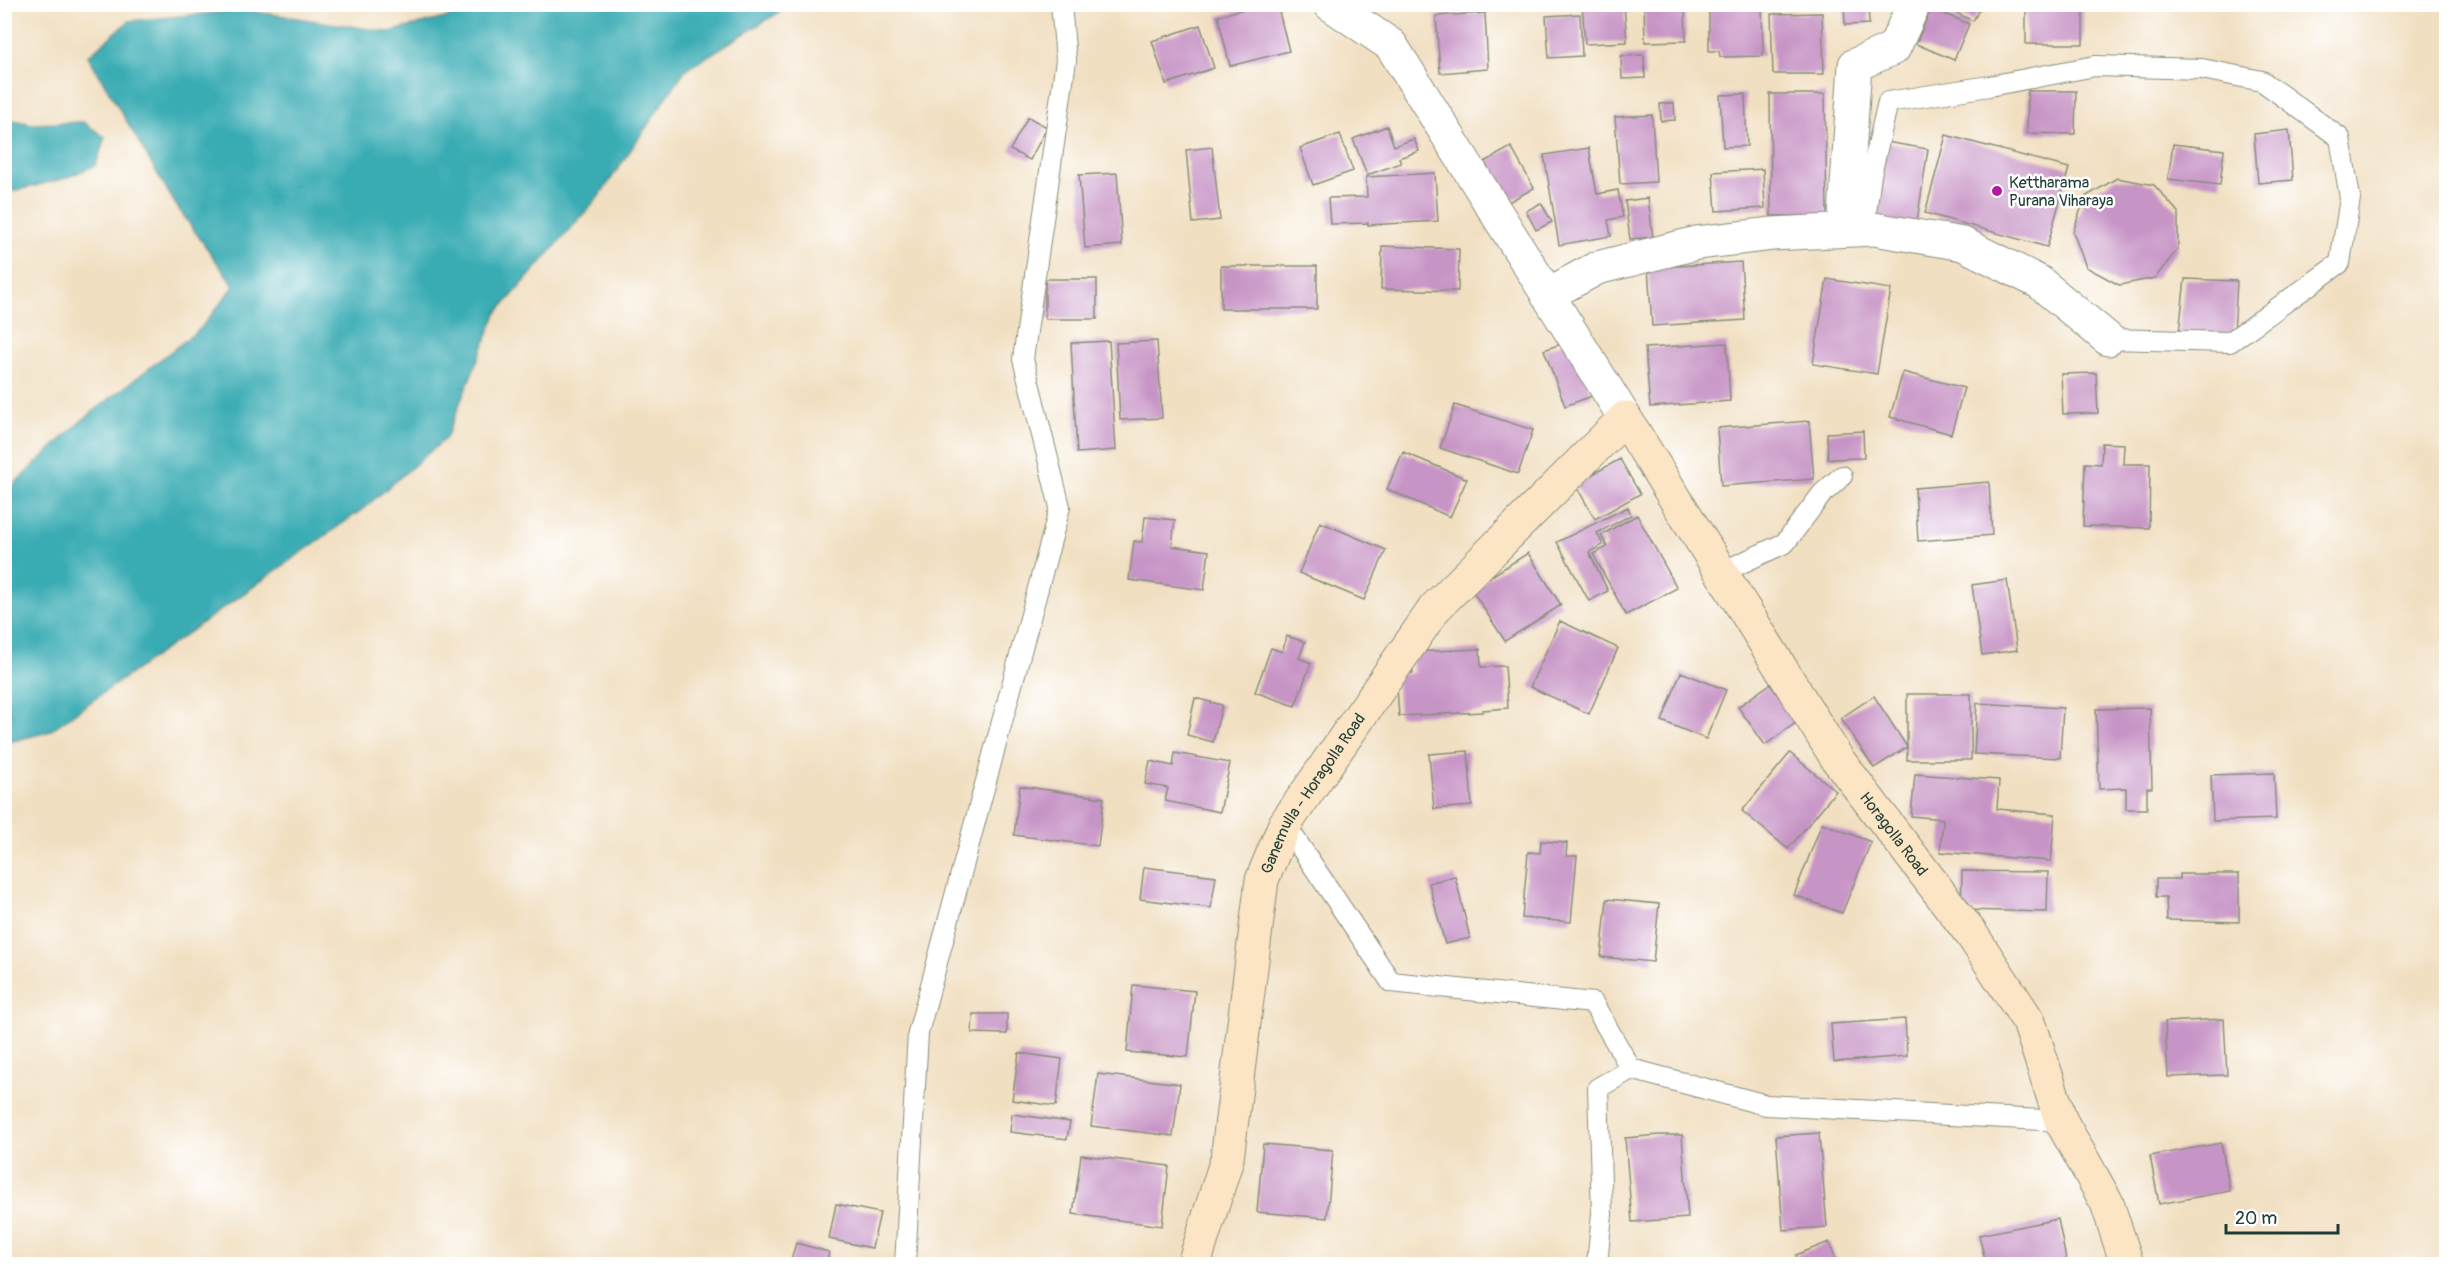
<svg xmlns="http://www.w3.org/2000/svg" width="2451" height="1269" font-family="Pangolin,sans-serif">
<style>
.water{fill:#39abb3;stroke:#2c7474;stroke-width:1.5}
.building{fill:#c794c6}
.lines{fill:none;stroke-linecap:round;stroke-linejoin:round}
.lane-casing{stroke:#888e7a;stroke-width:22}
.street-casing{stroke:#888e7a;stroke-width:35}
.secondary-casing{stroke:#888e7a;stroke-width:35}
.lane{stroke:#fff;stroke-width:20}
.street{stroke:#fff;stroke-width:33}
.secondary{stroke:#fce5c4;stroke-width:33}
.poi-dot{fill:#b5179e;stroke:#fff;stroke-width:2}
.labels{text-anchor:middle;stroke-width:5;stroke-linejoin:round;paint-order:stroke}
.poi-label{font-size:16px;fill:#1f3d34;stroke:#fff;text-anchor:start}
.street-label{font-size:16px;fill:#1f3d34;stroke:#fff}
</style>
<rect width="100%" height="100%" fill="#fff"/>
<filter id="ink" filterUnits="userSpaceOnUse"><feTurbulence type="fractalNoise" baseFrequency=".0167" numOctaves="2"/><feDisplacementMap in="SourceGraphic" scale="12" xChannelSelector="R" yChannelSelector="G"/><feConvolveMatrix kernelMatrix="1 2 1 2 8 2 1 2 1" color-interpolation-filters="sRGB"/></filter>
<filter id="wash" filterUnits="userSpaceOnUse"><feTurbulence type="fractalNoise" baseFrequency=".008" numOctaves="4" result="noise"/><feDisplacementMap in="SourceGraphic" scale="24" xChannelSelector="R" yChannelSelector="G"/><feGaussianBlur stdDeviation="1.35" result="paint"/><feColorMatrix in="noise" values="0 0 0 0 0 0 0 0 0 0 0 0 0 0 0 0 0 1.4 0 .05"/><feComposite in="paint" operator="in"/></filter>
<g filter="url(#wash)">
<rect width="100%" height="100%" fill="#f1dfc1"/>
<!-- water -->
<path class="water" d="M 487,5 L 791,5 L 685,70 L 600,195 L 496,314 L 446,438 L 363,509 L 48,732 L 5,743 L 4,502 L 12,486 L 81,421 L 201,328 L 234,286 L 176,205 L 88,56 L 129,21 L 245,10 L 389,32 L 484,8 Z
M 4,118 L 32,124 L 83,122 L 105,137 L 96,165 L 63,179 L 5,193 Z"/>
<g id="blocks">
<!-- building -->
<path class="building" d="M 1262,4 L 1277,4 L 1289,51 L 1230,66 L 1218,16 Z
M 1582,4 L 1624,4 L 1627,42 L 1585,44 Z
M 1644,4 L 1685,4 L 1686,41 L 1645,42 Z
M 1709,4 L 1762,4 L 1763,56 L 1720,57 L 1719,51 L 1709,51 Z
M 1844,4 L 1868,4 L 1869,24 L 1845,25 Z
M 1938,4 L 1982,4 L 1973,21 Z
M 2026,4 L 2083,4 L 2083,44 L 2026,44 Z
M 1931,8 L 1969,24 L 1954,60 L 1916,44 Z
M 1485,13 L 1488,69 L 1440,73 L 1436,16 Z
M 1822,13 L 1824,74 L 1773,74 L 1771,14 Z
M 1580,14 L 1582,56 L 1549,58 L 1546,16 Z
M 1200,25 L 1214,68 L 1166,84 L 1152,41 Z
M 1644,55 L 1645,78 L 1622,79 L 1621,56 Z
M 2028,91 L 2076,91 L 2075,134 L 2027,133 Z
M 1745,94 L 1747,146 L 1723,147 L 1720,95 Z
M 1770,94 L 1825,94 L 1827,216 L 1771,216 Z
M 1674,103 L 1675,120 L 1661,121 L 1660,104 Z
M 1652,115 L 1656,182 L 1620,184 L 1615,117 Z
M 1028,117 L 1047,127 L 1030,160 L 1010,150 Z
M 1387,126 L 1394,146 L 1414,139 L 1419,151 L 1399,158 L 1401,163 L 1367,175 L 1353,139 Z
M 2289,130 L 2293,180 L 2258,183 L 2254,134 Z
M 1340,134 L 1353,171 L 1313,185 L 1300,148 Z
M 1946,135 L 2069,168 L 2047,247 L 1925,213 Z
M 1886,142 L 1928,149 L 1916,228 L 1874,221 Z
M 2173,144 L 2224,150 L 2220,185 L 2168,179 Z
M 1212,147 L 1220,220 L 1193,223 L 1186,150 Z
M 1511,147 L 1534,188 L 1501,206 L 1479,165 Z
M 1589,148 L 1597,194 L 1618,190 L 1623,217 L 1608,220 L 1611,236 L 1559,245 L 1544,155 Z
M 1763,169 L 1765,208 L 1716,211 L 1713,172 Z
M 1117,173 L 1122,245 L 1085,248 L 1079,175 Z
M 1435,173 L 1438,221 L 1368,225 L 1368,223 L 1330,224 L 1328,198 L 1367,197 L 1366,177 Z
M 2117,178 L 2154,185 L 2178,212 L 2178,249 L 2155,278 L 2119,285 L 2086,267 L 2073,232 L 2085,197 Z
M 1648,198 L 1653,237 L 1630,239 L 1625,201 Z
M 1541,203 L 1552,222 L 1536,230 L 1526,211 Z
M 1382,246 L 1459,249 L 1458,291 L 1381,289 Z
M 1741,262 L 1745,320 L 1652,326 L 1648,268 Z
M 1221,266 L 1317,266 L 1317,309 L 1221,309 Z
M 1045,279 L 1097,279 L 1097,319 L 1045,319 Z
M 1827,279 L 1891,289 L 1877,374 L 1813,364 Z
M 2185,279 L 2237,281 L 2234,335 L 2179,333 Z
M 1572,340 L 1592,396 L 1565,406 L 1544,350 Z
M 1109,341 L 1116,450 L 1077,453 L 1071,343 Z
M 1157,341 L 1162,418 L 1120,420 L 1116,343 Z
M 1727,343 L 1730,401 L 1650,407 L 1645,348 Z
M 1903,372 L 1964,388 L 1951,434 L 1890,417 Z
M 2096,373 L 2098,413 L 2063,414 L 2061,374 Z
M 1455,405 L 1533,430 L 1518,474 L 1440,448 Z
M 1809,421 L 1814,479 L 1721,486 L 1717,428 Z
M 1863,431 L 1864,458 L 1828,459 L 1827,433 Z
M 2102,443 L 2124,444 L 2123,464 L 2150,464 L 2149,528 L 2083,526 L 2085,463 L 2101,464 Z
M 1403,452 L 1467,479 L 1450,517 L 1387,489 Z
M 1620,459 L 1640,494 L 1595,519 L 1575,484 Z
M 1989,482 L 1992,535 L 1918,541 L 1915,488 Z
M 1628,507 L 1631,515 L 1597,533 L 1603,545 L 1589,552 L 1608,591 L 1589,601 L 1557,542 Z
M 1637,515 L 1677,588 L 1626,615 L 1593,554 L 1607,547 L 1601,535 Z
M 1145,517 L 1175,520 L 1172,546 L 1209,551 L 1204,590 L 1129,580 L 1134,541 L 1142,542 Z
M 1320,522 L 1386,550 L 1364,600 L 1299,573 Z
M 1528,553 L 1561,605 L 1505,641 L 1471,589 Z
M 2007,580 L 2017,650 L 1982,655 L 1972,585 Z
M 1560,621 L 1618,648 L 1589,714 L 1530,687 Z
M 1287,636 L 1305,642 L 1299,658 L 1311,663 L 1295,706 L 1255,692 L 1271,648 L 1282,652 Z
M 1480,649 L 1481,667 L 1505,666 L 1508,708 L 1483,710 L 1483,712 L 1399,716 L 1396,674 L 1413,673 L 1412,652 Z
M 1681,672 L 1726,690 L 1706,739 L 1662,721 Z
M 1770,684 L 1797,722 L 1765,745 L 1738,707 Z
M 1907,694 L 1971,694 L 1971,760 L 1907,760 L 1907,747 L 1874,768 L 1841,718 L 1874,696 L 1907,747 Z
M 1195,698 L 1222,705 L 1213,742 L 1187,735 Z
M 1977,703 L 2063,708 L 2060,758 L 1974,754 Z
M 2150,708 L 2152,788 L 2147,788 L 2147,809 L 2126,809 L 2126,788 L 2099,789 L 2096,709 Z
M 1468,751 L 1472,806 L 1434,809 L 1429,754 Z
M 1175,753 L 1230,763 L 1220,812 L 1165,801 L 1168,788 L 1145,784 L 1150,761 L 1173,766 Z
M 1790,753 L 1836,791 L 1788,849 L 1742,811 Z
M 2274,773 L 2276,819 L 2213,821 L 2211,775 Z
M 1915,774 L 1999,780 L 1997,809 L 2055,814 L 2051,861 L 1940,852 L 1943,819 L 1911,816 Z
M 1020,786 L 1104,798 L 1098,846 L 1014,835 Z
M 1822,823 L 1871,842 L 1842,913 L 1794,895 Z
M 1541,841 L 1567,843 L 1566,856 L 1577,856 L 1571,922 L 1522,918 L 1528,852 L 1540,853 Z
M 1144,867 L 1216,876 L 1211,908 L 1140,899 Z
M 1962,871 L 2048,872 L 2047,912 L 1961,910 Z
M 2180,874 L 2239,874 L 2239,922 L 2167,920 L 2166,897 L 2156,897 L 2156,879 L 2180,879 Z
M 1455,876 L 1470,938 L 1445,944 L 1429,883 Z
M 1607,899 L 1659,904 L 1653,962 L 1601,957 Z
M 1133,985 L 1195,991 L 1188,1057 L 1127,1052 Z
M 973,1014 L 1007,1014 L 1007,1034 L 972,1033 Z
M 1905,1019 L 1907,1056 L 1834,1062 L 1831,1024 Z
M 2224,1019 L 2227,1075 L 2168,1077 L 2165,1022 Z
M 1019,1053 L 1062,1059 L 1056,1106 L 1012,1100 Z
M 1098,1074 L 1180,1084 L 1173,1136 L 1091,1126 Z
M 1012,1114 L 1070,1122 L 1067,1139 L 1010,1132 Z
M 1819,1133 L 1827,1227 L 1783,1230 L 1776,1136 Z
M 1659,1135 L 1682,1135 L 1688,1218 L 1632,1222 L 1625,1138 Z
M 2221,1143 L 2230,1191 L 2159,1204 L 2150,1156 Z
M 1263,1144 L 1333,1150 L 1327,1218 L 1257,1212 Z
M 1081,1155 L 1169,1166 L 1162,1226 L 1073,1214 Z
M 836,1204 L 880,1213 L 872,1248 L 829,1239 Z
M 2058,1219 L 2067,1264 L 1986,1264 L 1979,1235 Z
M 1829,1242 L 1838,1264 L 1799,1264 L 1796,1255 Z
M 796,1243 L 829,1252 L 826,1264 L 790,1264 Z
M 1058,1260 L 1103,1263 L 1103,1264 L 1058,1264 Z"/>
</g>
</g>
<g filter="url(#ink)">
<use href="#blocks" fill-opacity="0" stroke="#888e7a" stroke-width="1.5"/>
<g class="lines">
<!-- lane casing -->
<g class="lane-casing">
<path id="lane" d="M 1864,229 L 1871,175 L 1888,102 L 1989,86 L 2095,66 L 2202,69 L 2262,81 L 2340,138 L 2350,198 L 2340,263 L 2230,342 L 2108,339
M 1722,572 L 1785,543 L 1822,494 L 1842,476
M 1285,824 L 1391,982 L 1593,1003 L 1631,1069
M 905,1264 L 918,1033 L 1060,507 L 1023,359 L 1066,60 L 1061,4
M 1597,1264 L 1602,1214 L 1598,1088 L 1631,1069 L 1766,1105 L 2061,1121"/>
</g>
<!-- street casing -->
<g class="street-casing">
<path id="street" d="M 1330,4 L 1391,45 L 1625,418
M 1844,230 L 1855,65 L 1894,48 L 1914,4
M 1547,295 L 1597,268 L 1697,243 L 1772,234 L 1874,229 L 1963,244 L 2039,282 L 2108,339"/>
</g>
<!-- secondary casing -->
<g class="secondary-casing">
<g id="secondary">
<path id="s1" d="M 1194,1264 L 1227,1159 L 1262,880 L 1285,824 L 1435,608 L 1625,418 L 1838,760 L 1972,935 L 2029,1022 L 2061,1121 L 2107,1203 L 2127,1264"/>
</g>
</g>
<!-- lane -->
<use href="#lane" class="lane"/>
<!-- street -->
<use href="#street" class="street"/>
<!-- secondary -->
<use href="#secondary" class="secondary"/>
</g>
</g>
<!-- markers -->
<circle class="poi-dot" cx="1997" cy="191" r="6"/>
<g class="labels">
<!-- poi labels -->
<g class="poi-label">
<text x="2009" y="188">Kettharama<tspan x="2009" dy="18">Purana Viharaya</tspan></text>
</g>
<!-- street labels -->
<g class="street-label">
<text dy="6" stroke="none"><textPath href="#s1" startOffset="492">Ganemulla - Horagolla Road</textPath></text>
<text dy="6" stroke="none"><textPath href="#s1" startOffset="1479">Horagolla Road</textPath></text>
</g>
</g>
<!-- margin -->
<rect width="2451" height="1269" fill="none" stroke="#fff" stroke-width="24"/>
<!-- scale -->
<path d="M2226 1224v9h112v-9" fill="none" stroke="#1f3d34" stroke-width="3"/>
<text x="2235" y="1224" font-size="18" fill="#1f3d34" stroke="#ffffff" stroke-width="4.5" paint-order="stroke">20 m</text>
</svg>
